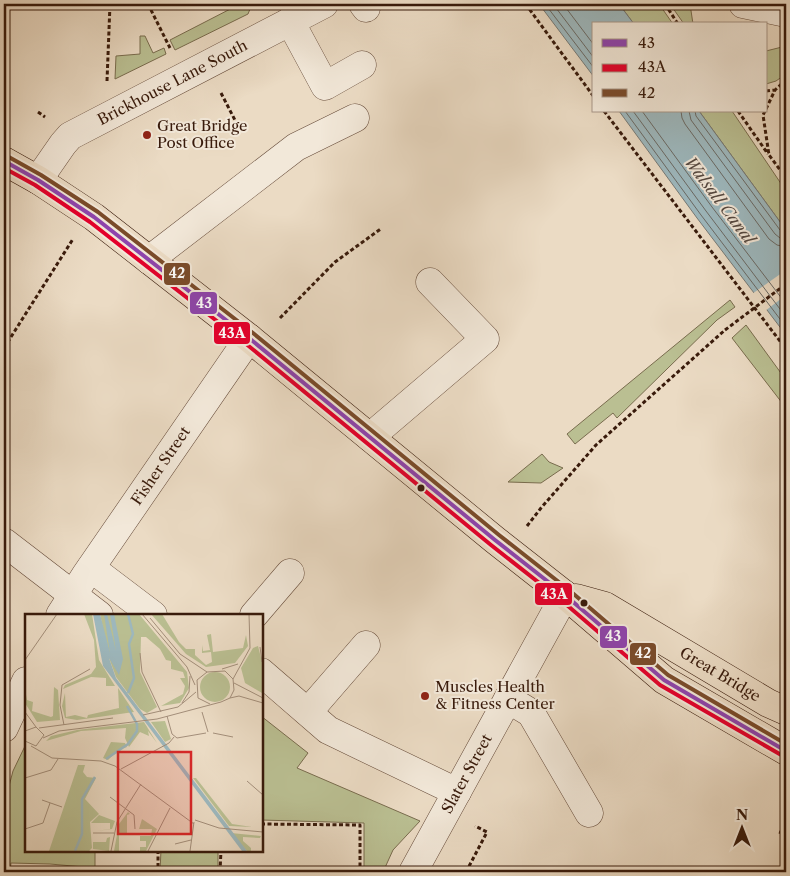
<svg xmlns="http://www.w3.org/2000/svg" width="790" height="876" font-family="'Libre Caslon Text',serif">
<style>
.green{fill:#babf92;stroke:#796c4e}
.water{fill:#9db8be;stroke:#757976}
.pier{fill:#ebdbc4}
.lines{fill:none;stroke-linecap:round;stroke-linejoin:round}
.shore{stroke:#6a6964;stroke-width:1}
.minor-casing{stroke:#654a39;stroke-width:29}
.major-casing{stroke:#381a0b;stroke-width:29}
.path{stroke:#381a0b;stroke-width:3;stroke-dasharray:4 2.5;stroke-linecap:butt}
.minor{stroke:#f2e8d9;stroke-width:28}
.major{stroke:#ebdbc4;stroke-width:28}
.path-bridge{stroke:#381a0b;stroke-width:3;stroke-dasharray:4 2.5;stroke-linecap:butt}
.bus-1-casing{stroke:#f2e8d9;stroke-width:8}
.bus-2-casing{stroke:#f2e8d9;stroke-width:8}
.bus-3-casing{stroke:#f2e8d9;stroke-width:8}
.bus-1{stroke:#8e44ad;stroke-width:4}
.bus-2{stroke:#e4002b;stroke-width:4}
.bus-3{stroke:#7a4b2a;stroke-width:4}
.poi-dot{fill:#8f2418;stroke:#f2e8d9;stroke-width:2}
.bus-dot{fill:#381a0b;stroke:#f2e8d9;stroke-width:2}
.labels{text-anchor:middle;stroke-width:4;stroke-linejoin:round;paint-order:stroke}
.street-label{font-size:15px;fill:#381a0b;stroke:#f2e8d9}
.poi-label{font-size:15px;fill:#381a0b;stroke:#f2e8d9;text-anchor:start}
.water-label{font-size:16px;font-style:italic;fill:#564941;stroke:#f2e8d9}
.inset-river{fill:none;stroke:#9db8be;stroke-width:2.5}
.inset-road{fill:none;stroke:#a38e7a;stroke-width:1}
.view{fill:#d62828;fill-opacity:0.15;stroke:#d62828;stroke-width:2.5}
.inset-edge{fill:none;stroke:#381a0b;stroke-width:2.5}
.line-badge{stroke:#f2e8d9;stroke-width:2}
.badge-label{font-size:14px;text-anchor:middle;font-weight:bold;fill:#fff}
</style>
<rect width="100%" height="100%" fill="#ebdbc4"/>
<filter id="stains"><feTurbulence type="fractalNoise" baseFrequency=".004" numOctaves="4"/><feColorMatrix values="0 0 0 0 .2 0 0 0 0 .09 0 0 0 0 .02 0 0 0 .5 -.17"/></filter>
<radialGradient id="worn" r=".72"><stop offset=".6" stop-color="#630" stop-opacity="0"/><stop offset="1" stop-color="#630" stop-opacity=".3"/></radialGradient>
<!-- green -->
<path class="green" d="M 240,4 L 249,4 L 250,9 L 248,14 L 175,50 L 170,40 Z
M 619,4 L 659,4 L 673,24 L 634,24 Z
M 670,4 L 690,4 L 693,24 L 684,24 Z
M 140,36 L 145,36 L 153,53 L 164,48 L 166,54 L 115,79 L 116,56 L 140,54 Z
M 786,46 L 786,74 L 776,81 L 766,84 L 766,51 Z
M 699,111 L 732,111 L 786,191 L 786,230 Z
M 730,300 L 735,307 L 717,320 L 617,418 L 613,413 L 575,444 L 567,434 Z
M 746,325 L 786,380 L 786,408 L 732,338 Z
M 542,454 L 549,462 L 563,468 L 541,483 L 508,482 Z
M 261,716 L 308,753 L 297,768 L 420,821 L 393,850 L 383,872 L 364,872 L 364,823 L 261,820 Z
M 26,744 L 26,850 L 95,850 L 95,868 L 50,864 L 11,863 L 10,872 L 4,872 L 4,805 L 13,771 Z
M 161,850 L 218,850 L 218,871 L 160,871 Z"/>
<!-- water -->
<path class="water" d="M 539,4 L 619,4 L 634,24 L 594,24 L 594,77 Z
M 619,111 L 699,111 L 786,230 L 786,335 L 697,218 Z"/>
<!-- pier -->
<path class="pier" d="M 786,270 L 786,295 L 765,311 L 752,294 Z"/>
<g class="lines">
<!-- shore -->
<path class="shore" d="M 545,4 L 594,68
M 553,4 L 594,58
M 563,4 L 594,45
M 625,111 L 701,215 L 786,327
M 633,111 L 706,211 L 786,317
M 642,111 L 712,207 L 786,304
M 681,111 L 682,118 L 685,124 L 769,239 L 777,245 L 786,247
M 689,111 L 691,120 L 775,234 L 780,238 L 786,239
M 695,111 L 696,116 L 780,230 L 783,232 L 786,233"/>
<!-- minor casing -->
<g class="minor-casing">
<g id="minor">
<path d="M 363,4 L 366,8"/>
<path d="M 743,4 L 786,13"/>
<path d="M 290,21 L 325,86 L 362,65"/>
<path id="s1" d="M 38,180 L 63,144 L 70,136 L 324,4"/>
<path d="M 149,260 L 296,147 L 355,118"/>
<path d="M 370,437 L 485,339 L 430,282"/>
<path d="M 4,542 L 99,615"/>
<path d="M 91,568 L 153,615"/>
<path id="s2" d="M 60,615 L 85,576 L 249,338"/>
<path d="M 254,615 L 290,573"/>
<path d="M 261,672 L 328,730 L 457,792"/>
<path d="M 508,699 L 531,713 L 589,813"/>
<path d="M 308,712 L 366,645"/>
<path d="M 4,728 L 26,681"/>
<path id="s3" d="M 413,872 L 565,595"/>
</g>
</g>
<!-- major casing -->
<g class="major-casing">
<g id="major">
<path d="M 4,161 L 38,180 L 94,217 L 153,263 L 249,338 L 495,540 L 565,595 L 664,680 L 786,751"/>
<path id="s4" d="M 576,598 L 605,606 L 768,703 L 786,711"/>
</g>
</g>
<!-- path -->
<path class="path" d="M 148,4 L 170,48
M 526,4 L 527,6 L 594,97
M 665,4 L 678,24
M 107,81 L 110,4
M 766,91 L 775,90
M 221,93 L 239,128
M 766,109 L 775,90 L 786,80
M 604,111 L 786,349
M 738,111 L 768,154
M 765,111 L 763,115 L 769,155 L 786,178
M 38,112 L 45,117
M 280,318 L 335,262 L 382,228
M 4,348 L 73,239
M 527,526 L 541,508 L 596,445 L 725,330
M 261,824 L 360,825 L 360,872
M 779,832 L 786,834
M 158,850 L 158,872
M 266,870 L 266,872
M 330,871 L 330,872
M 220,872 L 221,850
M 299,872 L 299,871
M 466,872 L 487,832 L 475,826"/>
<!-- minor -->
<use href="#minor" class="minor"/>
<!-- major -->
<use href="#major" class="major"/>
<!-- path-bridge -->
<path class="path-bridge" d="M 725,330 L 786,284"/>
<!-- bus-1 casing -->
<g class="bus-1-casing">
<path id="bus-1" d="M 4,161 L 38,180 L 94,217 L 249,338 L 495,540 L 565,595 L 664,680 L 786,751"/>
</g>
<!-- bus-2 casing -->
<g class="bus-2-casing">
<path id="bus-2" d="M 4,168 L 35,185 L 90,222 L 245,343 L 491,545 L 561,600 L 660,685 L 783,756"/>
</g>
<!-- bus-3 casing -->
<g class="bus-3-casing">
<path id="bus-3" d="M 7,156 L 41,175 L 98,212 L 253,333 L 499,535 L 569,590 L 668,675 L 786,744"/>
</g>
<!-- bus-1 -->
<use href="#bus-1" class="bus-1"/>
<!-- bus-2 -->
<use href="#bus-2" class="bus-2"/>
<!-- bus-3 -->
<use href="#bus-3" class="bus-3"/>
</g>
<!-- markers -->
<g class="poi-dot">
<circle cx="147" cy="135" r="5"/>
<circle cx="425" cy="696" r="5"/>
</g>
<g class="bus-dot">
<circle cx="421" cy="488" r="4.5"/>
<circle cx="584" cy="603" r="4.5"/>
</g>
<g class="labels">
<!-- street labels -->
<g class="street-label">
<text dy="5" stroke="none"><textPath href="#s1" startOffset="170">Brickhouse Lane South</textPath></text>
<text dy="5" stroke="none"><textPath href="#s2" startOffset="180">Fisher Street</textPath></text>
<text dy="5" stroke="none"><textPath href="#s4" startOffset="164">Great Bridge</textPath></text>
<text dy="5" stroke="none"><textPath href="#s3" startOffset="112">Slater Street</textPath></text>
</g>
<!-- poi labels -->
<g class="poi-label">
<text x="157" y="131">Great Bridge<tspan x="157" dy="17">Post Office</tspan></text>
<text x="435" y="692">Muscles Health<tspan x="435" dy="17">&amp; Fitness Center</tspan></text>
</g>
<!-- water labels -->
<g class="water-label">
<text transform="translate(720 200) rotate(53)" y="6">Walsall Canal</text>
</g>
</g>
<!-- overview -->
<g transform="translate(25 614)">
<rect width="238" height="238" fill="#ebdbc4"/>
<path d="M 59,0 L 67,0 L 74,46 L 90,72 L 81,72 L 81,64 L 66,63 L 38,75 L 40,71 L 66,60 L 71,53 L 69,26 ZM 75,0 L 114,0 L 162,58 L 164,74 L 155,89 L 136,92 L 158,80 L 160,72 L 155,64 L 160,64 L 158,58 L 146,55 L 146,47 L 141,46 L 135,35 L 121,23 L 116,23 L 115,58 L 132,93 L 122,99 L 115,95 L 91,63 L 84,44 ZM 126,0 L 137,0 L 154,28 L 161,35 L 170,35 L 170,41 L 181,51 L 187,48 L 186,38 L 177,39 L 177,31 L 178,37 L 185,36 L 182,21 L 186,20 L 188,38 L 218,34 L 221,21 L 223,32 L 210,49 L 181,53 L 161,40 ZM 233,32 L 237,48 L 237,79 L 220,69 L 216,54 L 228,34 ZM175 73a15 15 0 1 1 30 0a15 15 0 1 1-30 0ZM 29,73 L 33,76 L 35,106 L 12,108 L 0,89 L 0,75 L 2,86 L 8,88 L 7,97 L 26,103 L 28,102 ZM 93,74 L 109,98 L 52,106 L 40,104 L 37,92 L 40,79 L 41,103 L 50,101 L 62,104 L 63,101 L 94,94 ZM 140,107 L 146,125 L 140,128 L 126,108 ZM 119,108 L 132,129 L 123,117 L 124,122 L 115,118 L 104,133 L 100,124 L 101,114 L 56,117 L 21,127 L 26,122 L 52,116 ZM 86,128 L 100,129 L 102,133 L 93,136 L 83,146 L 78,144 ZM 53,151 L 60,151 L 58,158 L 62,163 L 71,164 L 60,185 L 74,200 L 65,208 L 67,234 L 64,237 L 67,237 L 24,237 ZM 168,164 L 171,164 L 207,210 L 227,213 L 204,212 ZM 103,198 L 105,200 L 102,201 L 102,219 L 94,219 L 94,237 L 89,237 L 94,210 ZM 74,201 L 90,207 L 87,215 L 71,217 L 85,215 L 85,209 L 66,209 ZM 117,205 L 132,215 L 121,237 L 115,237 L 115,233 L 121,233 L 121,227 L 115,227 L 115,222 L 126,222 L 127,215 L 114,215 ZM 206,219 L 236,222 L 235,224 L 218,223 L 218,227 L 226,234 L 226,237 L 222,237 ZM 85,223 L 84,237 L 68,235 L 68,228 L 81,228 L 82,224 Z" fill="#babf92"/>
<path d="M 68,0 L 75,0 L 85,39 L 79,0 L 82,0 L 91,37 L 85,0 L 89,0 L 98,45 L 94,61 L 84,44 L 91,64 L 222,237 L 217,237 L 78,52 Z" fill="#9db8be"/>
<path class="inset-river" d="M 103,0 L 108,20 L 104,30 L 109,64 L 103,79M 81,145 L 103,130 L 112,117 L 112,110 L 102,92M 50,237 L 57,220 L 57,185 L 70,163"/>
<path class="inset-road" d="M 117,0 L 162,53 L 170,71M 125,4 L 155,40 L 182,58M 235,33 L 237,48M 115,39 L 117,58 L 136,98M 0,46 L 32,0M 197,55 L 213,50M 208,65 L 225,34 L 224,0M 209,69 L 238,84M 205,84 L 214,82 L 238,89M 157,89 L 164,78 L 165,62M 0,98 L 11,113M 177,98 L 183,118M 118,101 L 153,93 L 171,78M 142,102 L 147,120 L 152,124 L 181,119M 39,111 L 35,91 L 37,71 L 65,55M 14,114 L 88,104M 0,117 L 11,113 L 19,121 L 11,132 L 0,127M 188,119 L 208,123M 18,124 L 34,117 L 132,105 L 196,88 L 205,84 L 209,76 L 208,65 L 200,57 L 182,58 L 172,66 L 173,84 L 185,90M 6,132 L 27,144 L 76,147 L 90,152 L 169,210M 96,155 L 144,129 L 149,123M 0,164 L 26,156 L 33,145M 222,167 L 238,181M 85,183 L 109,201 L 110,215M 17,186 L 37,193M 170,206 L 194,214 L 238,218M 0,215 L 18,209 L 25,189M 68,219 L 89,219M 150,230 L 166,226M 86,237 L 92,208 L 116,170M 123,237 L 145,194M 165,237 L 169,208"/>
<path class="view" d="M 93,138 L 166,138 L 166,220 L 93,220 Z"/>
<rect width="238" height="238" class="inset-edge"/>
</g>
<g class="line-badge">
<rect x="163" y="262" width="28" height="24" rx="5" fill="#7a4b2a"/>
<rect x="189" y="291" width="29" height="24" rx="5" fill="#8e44ad"/>
<rect x="213" y="321" width="38" height="24" rx="5" fill="#e4002b"/>
<rect x="534" y="582" width="39" height="24" rx="5" fill="#e4002b"/>
<rect x="599" y="625" width="29" height="24" rx="5" fill="#8e44ad"/>
<rect x="629" y="642" width="28" height="24" rx="5" fill="#7a4b2a"/>
</g>
<g class="badge-label">
<text x="177" y="278">42</text>
<text x="204" y="308">43</text>
<text x="232" y="338">43A</text>
<text x="554" y="599">43A</text>
<text x="613" y="641">43</text>
<text x="643" y="658">42</text>
</g>
<!-- margin -->
<rect width="790" height="876" fill="none" stroke="#ebdbc4" stroke-width="20"/>
<rect x="5" y="5" width="780" height="866" fill="none" stroke="#381a0b" stroke-width="2.5"/>
<rect x="10" y="10" width="770" height="856" fill="none" stroke="#381a0b"/>
<!-- legend -->
<rect x="592" y="22" width="175" height="90" fill="#f2e8d9" stroke="#a89687"/>
<rect x="602" y="39" width="25" height="8" fill="#8e44ad" stroke="#a89687"/>
<text x="638" y="48" font-size="15" fill="#381a0b">43</text>
<rect x="602" y="64" width="25" height="8" fill="#e4002b" stroke="#a89687"/>
<text x="638" y="72" font-size="15" fill="#381a0b">43A</text>
<rect x="602" y="89" width="25" height="8" fill="#7a4b2a" stroke="#a89687"/>
<text x="638" y="98" font-size="15" fill="#381a0b">42</text>
<!-- north arrow -->
<g transform="translate(742 828)" stroke="#f2e8d9" stroke-width="4" paint-order="stroke">
<path d="M0-4L9 19L0 12L-9 19Z" fill="#381a0b"/>
<text y="-8" font-size="14" font-weight="bold" text-anchor="middle" fill="#381a0b">N</text>
</g>
<rect width="100%" height="100%" filter="url(#stains)"/>
<rect width="100%" height="100%" fill="url(#worn)"/>
</svg>
